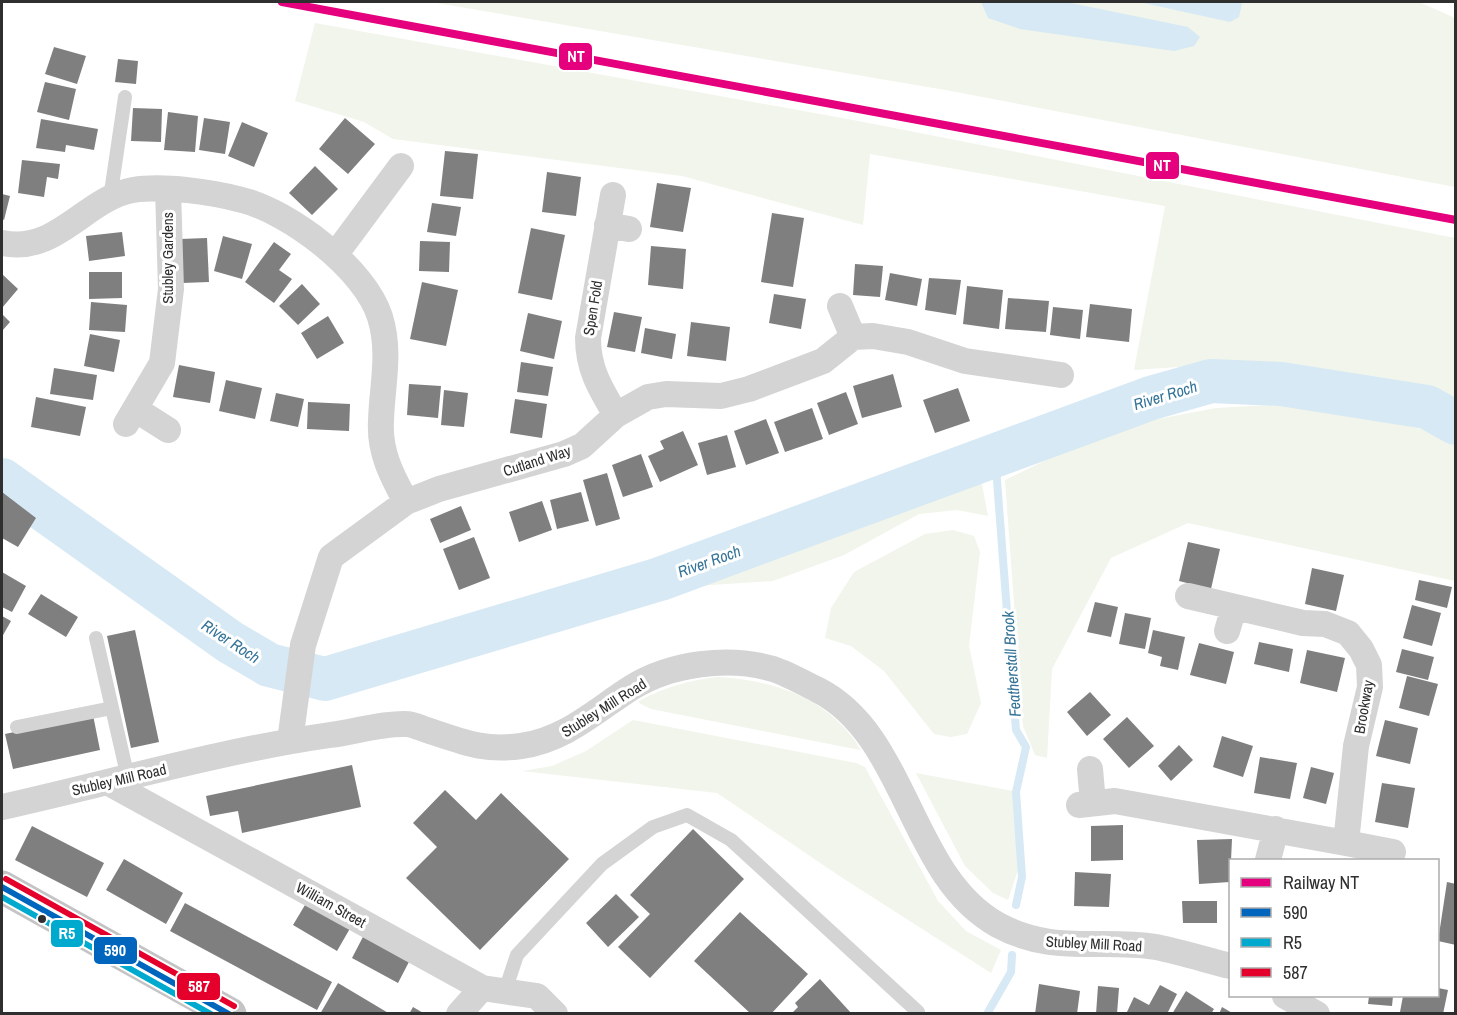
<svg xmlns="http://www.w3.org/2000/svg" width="1457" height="1015" font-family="'Archivo Narrow',sans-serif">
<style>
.green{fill:#f1f5eb}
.water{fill:#d7e9f4}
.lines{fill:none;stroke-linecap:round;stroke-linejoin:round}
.stream{stroke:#d7e9f4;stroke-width:8}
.river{stroke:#d7e9f4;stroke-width:44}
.building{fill:#7f7f7f}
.service{stroke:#d4d4d4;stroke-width:14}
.minor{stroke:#d4d4d4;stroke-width:26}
.trunk{stroke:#c4c4c4;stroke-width:33}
.bus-1-casing{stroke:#fff;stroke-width:10}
.bus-2-casing{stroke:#fff;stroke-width:10}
.bus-3-casing{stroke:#fff;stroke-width:10}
.bus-1{stroke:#0065bd;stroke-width:6}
.bus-2{stroke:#00a9ce;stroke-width:6}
.bus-3{stroke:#e4002b;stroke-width:6}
.rail-1-casing{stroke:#fff;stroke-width:12}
.rail-1{stroke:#e5007d;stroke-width:8}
.bus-dot{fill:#2f2f2f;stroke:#fff;stroke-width:2}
.labels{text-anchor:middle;stroke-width:6;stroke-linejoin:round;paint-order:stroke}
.street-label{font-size:15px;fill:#2f2f2f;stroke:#fff}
.water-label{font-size:16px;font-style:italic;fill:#357498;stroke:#fff}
.line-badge{stroke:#fff;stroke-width:2}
.badge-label{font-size:16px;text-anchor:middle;font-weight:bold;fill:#fff}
</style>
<rect width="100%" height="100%" fill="#fff"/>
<!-- green -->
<path class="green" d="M 431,2 L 1419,2 L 1455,18 L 1455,187 L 951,91 Z
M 315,23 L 853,120 L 1455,238 L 1455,407 L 1415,387 L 1235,363 L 1134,370 L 1165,206 L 870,154 L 863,225 L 682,176 L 393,139 L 364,122 L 295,101 Z
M 1289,404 C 1349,412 1399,417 1455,442 L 1455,581 L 1188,523 L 1111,558 L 1052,669 L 1047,758 L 1035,755 L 1023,726 L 1005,480 L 1081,443 L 1158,419 L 1216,408 Z
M 979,469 L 988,516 L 957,510 L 919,514 L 844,555 L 773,581 L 696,586 L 694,575 Z
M 953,530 L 974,536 L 980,552 L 969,646 L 981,703 L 967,734 L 951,737 L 934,734 L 884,671 L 851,646 L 825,638 L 831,608 L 854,572 L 925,534 Z
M 718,677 C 766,680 815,693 847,731 C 852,737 858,743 860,750 L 651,709 L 639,703 L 639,701 C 665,687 690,680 718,677 Z
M 633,720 L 856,763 L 865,767 L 938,901 L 966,931 L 1001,950 L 991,973 L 841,877 L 717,793 L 522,771 L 552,766 L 586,751 Z
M 916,773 L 1013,791 L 1019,867 L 1008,900 L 993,893 L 965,866 Z"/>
<!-- water -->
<path class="water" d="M 981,2 L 1066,2 L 1188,27 L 1200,37 L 1194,46 L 1174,51 L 1020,29 L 988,18 Z
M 1139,2 L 1241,2 L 1242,4 L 1239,17 L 1230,22 Z"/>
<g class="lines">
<!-- stream -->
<path class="stream" d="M 995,454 L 1016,730 L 1026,747 L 1016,792 L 1022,877 L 1016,905
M 987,1014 L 1011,972 L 1012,955"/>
<!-- river -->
<path class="river" d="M 2,480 L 230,642 L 269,665 L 325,679 L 660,579 L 1151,398 L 1211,381 L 1281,384 L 1427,407 L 1456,423"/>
</g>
<!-- building -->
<path class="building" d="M 54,47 L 86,56 L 77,84 L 45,74 Z
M 118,59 L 138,61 L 136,84 L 115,82 Z
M 45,82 L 76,89 L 69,120 L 37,112 Z
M 133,108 L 162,109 L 161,142 L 131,141 Z
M 168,112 L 198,116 L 195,152 L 164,150 Z
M 204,118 L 230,122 L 225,154 L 199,150 Z
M 345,118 L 375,144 L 348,174 L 319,149 Z
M 41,119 L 98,129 L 94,150 L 66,145 L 65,152 L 36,148 Z
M 242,122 L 268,133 L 254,167 L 228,156 Z
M 445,151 L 478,154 L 473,199 L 440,196 Z
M 22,160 L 60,164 L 58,179 L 47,177 L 44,197 L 18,193 Z
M 315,166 L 338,189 L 312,215 L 289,193 Z
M 547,172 L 581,177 L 576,216 L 542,212 Z
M 657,183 L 691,188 L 683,232 L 650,227 Z
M 2,194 L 10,196 L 4,220 L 2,219 Z
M 432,203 L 461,207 L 456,236 L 427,232 Z
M 772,213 L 804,218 L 793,287 L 761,282 Z
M 531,228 L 565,235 L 552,300 L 518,293 Z
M 122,232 L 125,256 L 89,261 L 86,236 Z
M 223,236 L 252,244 L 242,279 L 214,271 Z
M 207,238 L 209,282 L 182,283 L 180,239 Z
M 420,241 L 450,242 L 449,272 L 419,271 Z
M 274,242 L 291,254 L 279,270 L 292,279 L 274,303 L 245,282 Z
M 651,246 L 686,249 L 683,289 L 648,285 Z
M 855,264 L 883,266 L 880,297 L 853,295 Z
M 89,272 L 122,272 L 122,298 L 89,299 Z
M 890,273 L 922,279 L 917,306 L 885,300 Z
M 2,274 L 18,289 L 2,308 Z
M 929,278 L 961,280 L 956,315 L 925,310 Z
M 422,282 L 458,290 L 446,346 L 410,339 Z
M 302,284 L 320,304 L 298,325 L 279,306 Z
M 967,286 L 1003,290 L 999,329 L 963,324 Z
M 774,294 L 806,299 L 801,329 L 769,323 Z
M 1008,298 L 1049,301 L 1046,332 L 1005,329 Z
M 91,302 L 127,305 L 125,332 L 89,330 Z
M 1090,304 L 1132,309 L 1129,342 L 1086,337 Z
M 1053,307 L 1083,310 L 1080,339 L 1050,335 Z
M 614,312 L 642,317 L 635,352 L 607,347 Z
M 528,313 L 562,321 L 554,359 L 520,351 Z
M 2,314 L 10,322 L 2,331 Z
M 328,316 L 344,343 L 317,359 L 301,333 Z
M 691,322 L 730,327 L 726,361 L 687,356 Z
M 645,328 L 676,334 L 672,359 L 641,353 Z
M 90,334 L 120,340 L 114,372 L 84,366 Z
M 521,362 L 553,367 L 548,396 L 517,392 Z
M 179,365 L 215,372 L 210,403 L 173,397 Z
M 54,368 L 97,375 L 93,400 L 50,394 Z
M 893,374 L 902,407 L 862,418 L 853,386 Z
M 226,380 L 262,388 L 255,419 L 219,411 Z
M 409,384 L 441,386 L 438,418 L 407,415 Z
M 958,388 L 970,421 L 935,433 L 923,400 Z
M 444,390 L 468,393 L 464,427 L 441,425 Z
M 846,392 L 858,424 L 829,435 L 817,403 Z
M 276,393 L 304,399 L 298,427 L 270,421 Z
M 36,397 L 86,407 L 80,436 L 31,427 Z
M 515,399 L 547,404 L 542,438 L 510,433 Z
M 308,402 L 350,404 L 349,431 L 307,429 Z
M 812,408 L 823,439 L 785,452 L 774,422 Z
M 766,419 L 779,453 L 746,465 L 734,431 Z
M 683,431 L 698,465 L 660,482 L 648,456 L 664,449 L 660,441 Z
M 727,435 L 736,467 L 707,475 L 698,443 Z
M 641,454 L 653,487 L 623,497 L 612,465 Z
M 607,473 L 620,519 L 596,526 L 583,480 Z
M 2,492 L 36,518 L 18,547 L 2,538 Z
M 581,492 L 589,521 L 557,529 L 550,500 Z
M 542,501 L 552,530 L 519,542 L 509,512 Z
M 461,506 L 471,530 L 440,543 L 430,519 Z
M 474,537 L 490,578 L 459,590 L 443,549 Z
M 1188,542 L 1220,549 L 1211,589 L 1179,581 Z
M 1312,568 L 1344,575 L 1336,611 L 1305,604 Z
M 2,572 L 26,586 L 12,612 L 2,607 Z
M 1419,580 L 1452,587 L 1447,608 L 1415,600 Z
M 41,594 L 78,617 L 66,637 L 28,614 Z
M 1095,602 L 1118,607 L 1111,637 L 1087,632 Z
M 1412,605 L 1441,613 L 1432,646 L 1403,638 Z
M 1125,613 L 1151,618 L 1145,649 L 1119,644 Z
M 2,616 L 11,621 L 2,637 Z
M 135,630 L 159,742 L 131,748 L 107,636 Z
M 1153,630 L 1185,637 L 1178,670 L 1160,666 L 1162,657 L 1148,653 Z
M 1259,642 L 1293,649 L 1289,672 L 1254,664 Z
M 1199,643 L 1234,652 L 1226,684 L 1190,675 Z
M 1402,649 L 1434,657 L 1428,680 L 1396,672 Z
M 1307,650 L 1345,658 L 1337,692 L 1300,683 Z
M 1407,676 L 1438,684 L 1429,716 L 1399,708 Z
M 1090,692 L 1111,715 L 1087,736 L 1067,712 Z
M 93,715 L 100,750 L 13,769 L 5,734 Z
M 1127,717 L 1154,746 L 1129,768 L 1103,739 Z
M 1385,720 L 1418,728 L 1410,764 L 1376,756 Z
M 1222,736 L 1253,746 L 1243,777 L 1213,767 Z
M 1179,745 L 1193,760 L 1171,781 L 1158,766 Z
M 1260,757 L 1297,763 L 1290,799 L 1254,793 Z
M 352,765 L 361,807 L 242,833 L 238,811 L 210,816 L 206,796 Z
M 1311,767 L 1334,773 L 1326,804 L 1303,798 Z
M 1382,783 L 1415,788 L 1408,828 L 1375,822 Z
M 445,790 L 476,820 L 501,793 L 569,859 L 480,950 L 406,878 L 437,847 L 413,823 Z
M 1123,825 L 1123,860 L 1091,861 L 1091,826 Z
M 32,826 L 104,863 L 87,897 L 15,860 Z
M 693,829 L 744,879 L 650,978 L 618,947 L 650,914 L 630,895 Z
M 1232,839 L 1230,882 L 1199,884 L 1197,840 Z
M 124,859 L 183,893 L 166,924 L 106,890 Z
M 1075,872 L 1111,874 L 1109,907 L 1074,906 Z
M 1447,882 L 1456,884 L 1456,945 L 1438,941 Z
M 616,894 L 639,917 L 608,947 L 586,923 Z
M 308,900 L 352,925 L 337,951 L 293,925 Z
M 1182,901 L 1217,901 L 1217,923 L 1183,923 Z
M 185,903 L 332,982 L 317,1010 L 170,931 Z
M 740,912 L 808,974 L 771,1014 L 751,1014 L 694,961 Z
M 365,933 L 411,958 L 398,983 L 352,958 Z
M 820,979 L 852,1014 L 791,1014 L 798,1007 L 795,1003 Z
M 338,983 L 390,1014 L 320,1014 Z
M 1039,984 L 1080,991 L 1077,1014 L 1035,1014 Z
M 1160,985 L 1177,994 L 1167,1014 L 1126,1014 L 1134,997 L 1149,1005 Z
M 1098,986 L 1119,988 L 1117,1014 L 1096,1014 Z
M 1438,988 L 1448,990 L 1443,1014 L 1400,1012 L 1403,996 L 1438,996 Z
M 1186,991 L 1214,1009 L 1211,1014 L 1172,1014 Z
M 1369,996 L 1393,996 L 1392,1006 L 1368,1004 Z
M 413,1007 L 425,1014 L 409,1014 Z
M 1222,1007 L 1234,1014 L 1219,1014 Z"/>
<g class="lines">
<!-- service -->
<path class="service" d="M 110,199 L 125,97
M 96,638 L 128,778
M 17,727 L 112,708
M 505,991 L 517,955 L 602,864 L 653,827 L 687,815 L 731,840 L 918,1012"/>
<!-- minor -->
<path class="minor" d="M 613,195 L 588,338 C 588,369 600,388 616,415
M 607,225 L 629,229
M 2,243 C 56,255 86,198 133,190 C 163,185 213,192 242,200 C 290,212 365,269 380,317 C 391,353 382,385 381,421 C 379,452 392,476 406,502
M 335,255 L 401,166
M 840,306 L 853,337
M 135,409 L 168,430
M 126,424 L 162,363 L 171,289 L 168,189
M 1227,631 L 1234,607
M 290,741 L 303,645 L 331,557 L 406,502 L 439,489 L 564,454 L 582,446 L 616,415 L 648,397 L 666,394 L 721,396 L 749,389 L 823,361 L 853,337 L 873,336 L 908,342 L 965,361 L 1061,375
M 1090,769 L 1093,803
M 109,783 L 482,988 L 537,996 L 555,1014
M 1079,805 L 1115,801 L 1346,843 L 1356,746 L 1370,687 L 1369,665 L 1361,649 L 1348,633 L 1325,624 L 1303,623 L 1188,596
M 2,807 C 110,783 219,751 330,735 C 354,732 382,723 406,724 C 414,724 424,730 433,732 C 466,743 485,751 521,746 C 565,740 595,711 631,688 C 671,663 729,656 773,669 C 788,674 804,683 818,690 C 908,736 909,876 998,925 C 1053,955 1100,938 1156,947 C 1181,952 1206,960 1230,966
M 1346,843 L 1393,852
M 1268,860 L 1276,829
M 1285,996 L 1317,1014
M 459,1014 L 482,988"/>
<!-- trunk -->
<path class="trunk" d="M 2,887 L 230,1014"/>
<!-- bus-1 casing -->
<g class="bus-1-casing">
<path id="bus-1" d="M 2,887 L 229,1014"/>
</g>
<!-- bus-2 casing -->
<g class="bus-2-casing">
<path id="bus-2" d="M 2,897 L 211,1014"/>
</g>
<!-- bus-3 casing -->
<g class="bus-3-casing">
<path id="bus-3" d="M 6,879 L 234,1006"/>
</g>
<!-- bus-1 -->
<use href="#bus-1" class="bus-1"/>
<!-- bus-2 -->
<use href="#bus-2" class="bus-2"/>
<!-- bus-3 -->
<use href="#bus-3" class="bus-3"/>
<!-- rail-1 casing -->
<g class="rail-1-casing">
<path id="rail-1" d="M 282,2 L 1456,220"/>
</g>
<!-- rail-1 -->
<use href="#rail-1" class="rail-1"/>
</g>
<!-- markers -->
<circle class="bus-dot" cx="42" cy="919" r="5"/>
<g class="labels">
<!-- street labels -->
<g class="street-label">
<text transform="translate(168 258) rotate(-90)" y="5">Stubley Gardens</text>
<text transform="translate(593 308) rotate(-81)" y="5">Spen Fold</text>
<text transform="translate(537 461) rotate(-18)" y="5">Cutland Way</text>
<text transform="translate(1364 707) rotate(-80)" y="5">Brookway</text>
<text transform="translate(604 708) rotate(-32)" y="5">Stubley Mill Road</text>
<text transform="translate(119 780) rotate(-13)" y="5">Stubley Mill Road</text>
<text transform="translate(331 905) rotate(29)" y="5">William Street</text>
<text transform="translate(1094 944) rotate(3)" y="5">Stubley Mill Road</text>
</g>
<!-- water labels -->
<g class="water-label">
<text transform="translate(1165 395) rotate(-17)" y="6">River Roch</text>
<text transform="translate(709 561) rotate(-20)" y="6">River Roch</text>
<text transform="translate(231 641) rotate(33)" y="6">River Roch</text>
<text transform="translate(1011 664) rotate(-94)" y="6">Featherstall Brook</text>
</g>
</g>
<g class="line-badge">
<rect x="558" y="42" width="35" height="29" rx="6" fill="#e5007d"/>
<rect x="1145" y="151" width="35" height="29" rx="6" fill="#e5007d"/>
<rect x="50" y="919" width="34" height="29" rx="6" fill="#00a9ce"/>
<rect x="93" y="936" width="45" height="29" rx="6" fill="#0065bd"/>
<rect x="176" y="972" width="45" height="29" rx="6" fill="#e4002b"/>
</g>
<g class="badge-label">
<text x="576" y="62">NT</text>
<text x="1162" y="171">NT</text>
<text x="67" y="939">R5</text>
<text x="115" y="956">590</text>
<text x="199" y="992">587</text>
</g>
<!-- border -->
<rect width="1457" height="1015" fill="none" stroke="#2f2f2f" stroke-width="6"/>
<!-- legend -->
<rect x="1229" y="859" width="210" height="138" fill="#ffffff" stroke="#acacac" stroke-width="1.5"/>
<rect x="1241" y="878" width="30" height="9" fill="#e5007d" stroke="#acacac" stroke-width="1.5"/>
<text x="1283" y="889" font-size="18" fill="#2f2f2f">Railway NT</text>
<rect x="1241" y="908" width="30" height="9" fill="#0065bd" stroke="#acacac" stroke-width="1.5"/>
<text x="1283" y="919" font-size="18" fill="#2f2f2f">590</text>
<rect x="1241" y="938" width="30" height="9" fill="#00a9ce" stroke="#acacac" stroke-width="1.5"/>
<text x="1283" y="949" font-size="18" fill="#2f2f2f">R5</text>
<rect x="1241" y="968" width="30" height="9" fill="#e4002b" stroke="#acacac" stroke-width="1.5"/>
<text x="1283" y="979" font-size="18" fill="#2f2f2f">587</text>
</svg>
